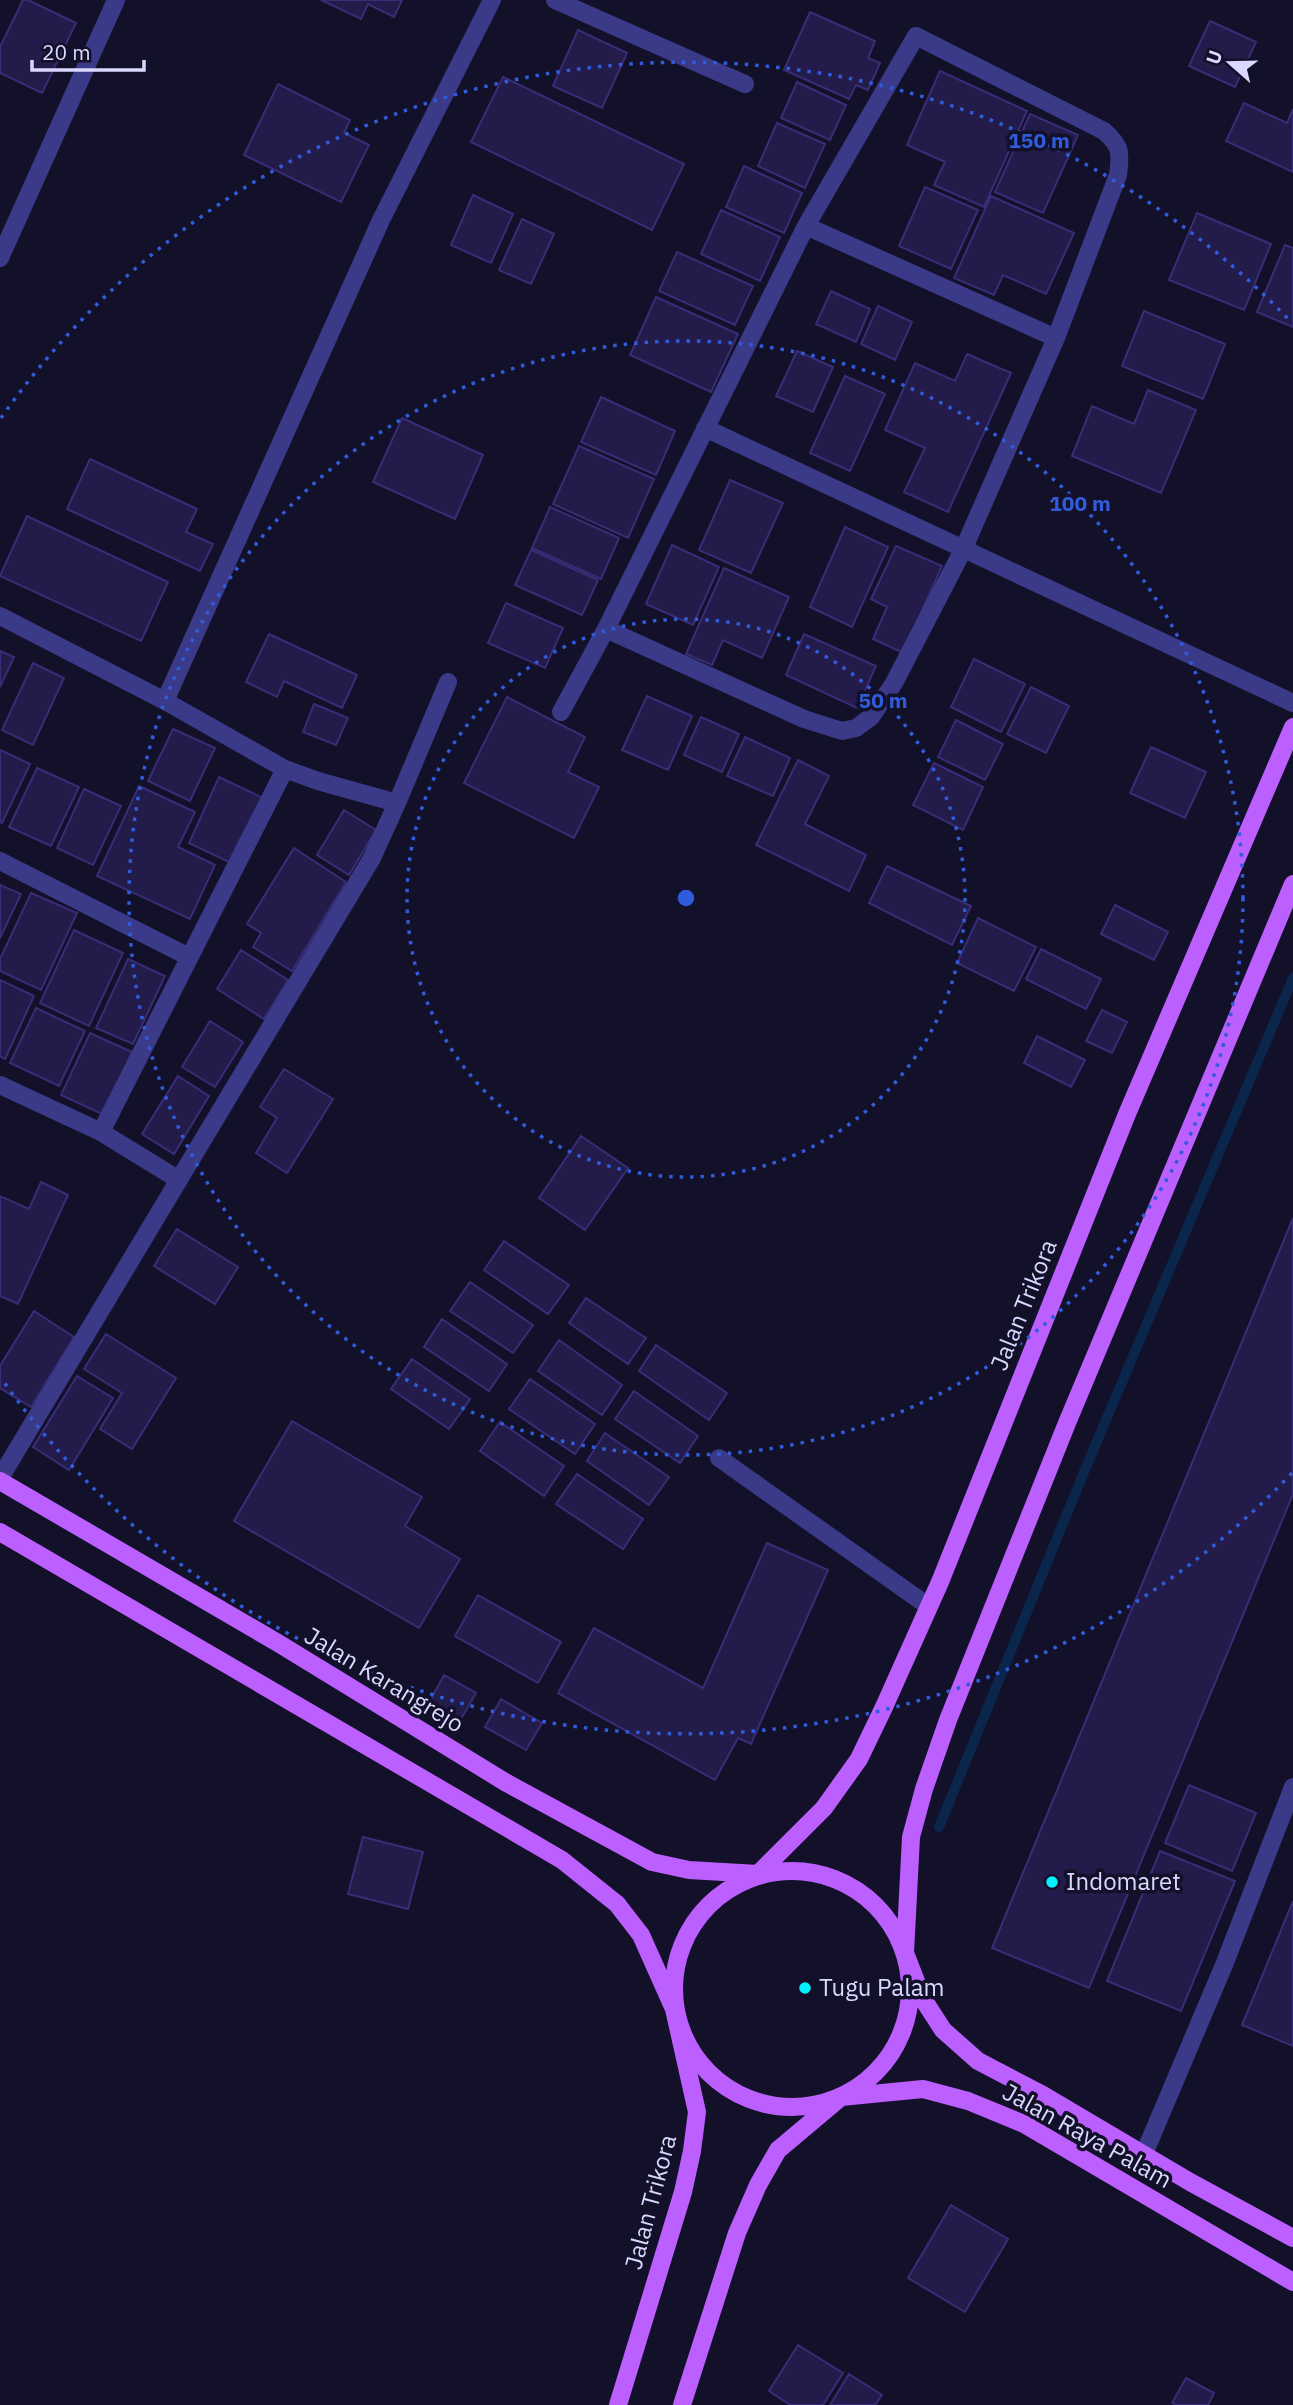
<svg xmlns="http://www.w3.org/2000/svg" width="1293" height="2405" font-family="'IBM Plex Sans',sans-serif">
<style>
.lines{fill:none;stroke-linecap:round;stroke-linejoin:round}
.stream{stroke:#0b264c;stroke-width:10}
.building{fill:#231b4a;stroke:#382d77;stroke-width:2}
.service{stroke:#3a3a89;stroke-width:18}
.minor{stroke:#3a3a89;stroke-width:18}
.primary{stroke:#bc5fff;stroke-width:18}
.ring{fill:none;stroke:#305cdc;stroke-width:3.5;stroke-dasharray:3.5 7}
.poi-dot{fill:#04f1ff;stroke:#131029;stroke-width:2.5}
.labels{text-anchor:middle;stroke-width:7;stroke-linejoin:round;paint-order:stroke}
.street-label{font-size:24px;fill:#dbd8ff;stroke:#131029}
.poi-label{font-size:24px;fill:#dbd8ff;stroke:#131029;text-anchor:start}
.centre{fill:#305cdc;stroke:#131029;stroke-width:3.5}
.ring-label{font-size:21px;text-anchor:middle;font-weight:bold;fill:#305cdc;stroke:#131029;stroke-width:7;stroke-linejoin:round;paint-order:stroke}
</style>
<rect width="100%" height="100%" fill="#131029"/>
<g class="lines">
<!-- stream -->
<path class="stream" d="M 939,1827 L 1084,1472 L 1293,978"/>
</g>
<!-- building -->
<path class="building" d="M 23,0 L 28,0 L 76,23 L 42,93 L 0,73 L 0,47 Z
M 321,0 L 402,0 L 394,17 L 368,4 L 361,19 Z
M 810,12 L 875,41 L 868,58 L 880,63 L 868,90 L 856,85 L 849,99 L 784,70 Z
M 1210,21 L 1256,42 L 1235,87 L 1189,66 Z
M 578,30 L 627,53 L 602,108 L 553,86 Z
M 940,71 L 1027,111 L 984,207 L 934,185 L 945,162 L 907,145 Z
M 503,77 L 684,164 L 652,230 L 471,142 Z
M 797,82 L 846,105 L 830,140 L 781,118 Z
M 278,84 L 350,120 L 344,133 L 369,145 L 341,202 L 244,155 Z
M 1244,103 L 1287,123 L 1293,109 L 1293,172 L 1226,141 Z
M 1030,114 L 1078,135 L 1043,213 L 995,192 Z
M 777,123 L 825,144 L 805,188 L 758,166 Z
M 744,166 L 802,193 L 784,233 L 726,207 Z
M 925,187 L 978,210 L 951,269 L 899,246 Z
M 473,195 L 513,214 L 491,263 L 451,245 Z
M 991,196 L 1074,233 L 1046,294 L 1003,275 L 994,295 L 954,278 Z
M 721,210 L 780,237 L 760,281 L 701,254 Z
M 1197,213 L 1271,244 L 1244,310 L 1169,280 Z
M 522,219 L 554,234 L 531,284 L 499,270 Z
M 1285,245 L 1293,248 L 1293,327 L 1257,312 Z
M 677,252 L 753,286 L 735,325 L 659,291 Z
M 831,291 L 870,309 L 856,342 L 816,324 Z
M 656,297 L 738,334 L 711,392 L 630,355 Z
M 878,306 L 912,322 L 895,360 L 861,344 Z
M 1144,311 L 1225,344 L 1203,399 L 1122,366 Z
M 797,351 L 833,367 L 813,412 L 776,396 Z
M 967,354 L 1011,373 L 948,512 L 904,492 L 925,448 L 885,430 L 915,363 L 955,381 Z
M 845,376 L 885,394 L 850,471 L 810,453 Z
M 1148,390 L 1196,410 L 1161,493 L 1072,456 L 1092,406 L 1134,424 Z
M 601,397 L 675,431 L 656,475 L 581,442 Z
M 402,418 L 483,455 L 455,519 L 373,482 Z
M 579,446 L 654,479 L 628,538 L 553,504 Z
M 90,459 L 197,509 L 186,532 L 213,544 L 200,571 L 67,509 Z
M 730,480 L 783,503 L 751,573 L 699,550 Z
M 550,507 L 619,538 L 601,579 L 532,548 Z
M 27,516 L 168,582 L 141,641 L 0,576 Z
M 845,527 L 888,547 L 852,627 L 810,607 Z
M 672,545 L 719,567 L 693,625 L 646,604 Z
M 896,546 L 942,566 L 903,653 L 873,639 L 887,607 L 871,599 Z
M 531,550 L 598,580 L 582,615 L 515,585 Z
M 724,568 L 789,597 L 762,658 L 723,640 L 712,665 L 686,654 Z
M 506,603 L 563,628 L 545,668 L 488,643 Z
M 269,634 L 357,675 L 342,708 L 284,681 L 277,697 L 246,682 Z
M 804,634 L 876,666 L 857,708 L 786,675 Z
M 0,651 L 14,657 L 0,687 Z
M 974,659 L 1025,684 L 1001,732 L 951,707 Z
M 33,663 L 64,678 L 33,745 L 2,730 Z
M 1031,687 L 1069,706 L 1046,753 L 1007,734 Z
M 647,696 L 692,716 L 668,770 L 622,750 Z
M 507,697 L 585,737 L 568,772 L 599,787 L 574,838 L 464,783 Z
M 314,704 L 348,718 L 336,745 L 303,732 Z
M 701,717 L 739,734 L 722,772 L 684,755 Z
M 956,720 L 1003,744 L 985,780 L 938,757 Z
M 173,729 L 215,748 L 190,801 L 148,781 Z
M 745,737 L 790,758 L 773,796 L 727,776 Z
M 1151,747 L 1206,772 L 1185,818 L 1130,793 Z
M 0,750 L 30,764 L 2,823 L 0,822 Z
M 798,760 L 829,776 L 805,824 L 866,855 L 849,891 L 756,845 Z
M 934,763 L 983,787 L 963,830 L 913,805 Z
M 37,768 L 79,787 L 51,846 L 9,827 Z
M 219,777 L 265,799 L 235,865 L 189,843 Z
M 139,786 L 195,812 L 178,847 L 215,865 L 190,919 L 97,876 Z
M 84,789 L 121,806 L 93,865 L 57,848 Z
M 344,810 L 376,830 L 349,875 L 317,855 Z
M 294,848 L 346,882 L 292,971 L 253,947 L 261,933 L 247,924 Z
M 887,866 L 971,906 L 952,945 L 869,903 Z
M 0,885 L 21,894 L 0,938 Z
M 31,893 L 77,913 L 41,990 L 0,971 L 0,959 Z
M 1115,905 L 1168,932 L 1154,960 L 1101,934 Z
M 978,918 L 1036,947 L 1014,991 L 957,963 Z
M 74,930 L 123,953 L 89,1026 L 40,1003 Z
M 1041,949 L 1101,979 L 1086,1009 L 1026,979 Z
M 241,950 L 288,980 L 264,1019 L 217,989 Z
M 128,959 L 165,976 L 133,1044 L 96,1028 Z
M 0,980 L 34,996 L 5,1059 L 0,1056 Z
M 36,1008 L 85,1031 L 59,1086 L 10,1063 Z
M 1102,1010 L 1127,1022 L 1112,1053 L 1086,1041 Z
M 210,1021 L 243,1042 L 215,1087 L 182,1067 Z
M 90,1033 L 132,1052 L 104,1115 L 61,1095 Z
M 1037,1036 L 1085,1060 L 1071,1087 L 1024,1063 Z
M 284,1069 L 333,1099 L 287,1173 L 256,1153 L 277,1118 L 260,1107 Z
M 178,1076 L 209,1096 L 174,1154 L 142,1134 Z
M 581,1136 L 628,1168 L 585,1230 L 539,1198 Z
M 41,1182 L 68,1195 L 18,1304 L 0,1296 L 0,1196 L 29,1209 Z
M 1293,1218 L 1293,1494 L 1089,1988 L 992,1948 Z
M 177,1229 L 238,1267 L 215,1304 L 154,1266 Z
M 504,1241 L 569,1285 L 548,1314 L 484,1270 Z
M 470,1282 L 533,1325 L 513,1353 L 450,1311 Z
M 586,1298 L 646,1338 L 628,1364 L 569,1323 Z
M 34,1311 L 74,1337 L 31,1407 L 0,1388 L 0,1366 Z
M 442,1319 L 507,1364 L 489,1391 L 424,1347 Z
M 106,1334 L 176,1378 L 132,1449 L 100,1429 L 122,1393 L 84,1369 Z
M 559,1340 L 622,1385 L 602,1415 L 538,1371 Z
M 656,1345 L 727,1393 L 709,1420 L 639,1371 Z
M 412,1359 L 470,1399 L 449,1429 L 391,1389 Z
M 77,1376 L 113,1398 L 69,1470 L 33,1447 Z
M 530,1379 L 595,1424 L 575,1454 L 509,1409 Z
M 634,1391 L 698,1436 L 680,1463 L 615,1419 Z
M 292,1421 L 422,1497 L 405,1526 L 460,1559 L 419,1628 L 234,1521 Z
M 500,1422 L 564,1466 L 544,1496 L 480,1451 Z
M 605,1433 L 669,1477 L 649,1505 L 587,1461 Z
M 577,1474 L 643,1519 L 623,1549 L 556,1504 Z
M 767,1543 L 828,1570 L 751,1744 L 738,1738 L 715,1780 L 558,1693 L 594,1628 L 703,1688 Z
M 478,1595 L 561,1642 L 538,1683 L 455,1636 Z
M 444,1675 L 476,1693 L 460,1721 L 428,1704 Z
M 501,1699 L 542,1723 L 526,1750 L 485,1727 Z
M 1189,1785 L 1256,1813 L 1232,1871 L 1165,1843 Z
M 363,1837 L 423,1852 L 408,1909 L 348,1894 Z
M 1160,1851 L 1235,1881 L 1181,2011 L 1107,1981 Z
M 1293,1901 L 1293,2046 L 1242,2025 Z
M 951,2205 L 1008,2239 L 965,2312 L 908,2278 Z
M 798,2345 L 843,2373 L 823,2405 L 790,2405 L 769,2391 Z
M 849,2374 L 882,2395 L 875,2405 L 830,2405 Z
M 1186,2378 L 1214,2393 L 1208,2405 L 1177,2405 L 1172,2403 Z"/>
<g class="lines">
<!-- service -->
<path class="service" d="M 1144,2154 L 1224,1965 L 1293,1787"/>
<!-- minor -->
<path class="minor" d="M 555,0 L 745,84
M 806,226 L 1056,338
M 0,258 L 116,0
M 705,428 L 1293,703
M 0,616 L 165,701 L 285,769 L 318,781 L 397,803 L 448,682
M 165,701 L 381,220 L 492,0
M 561,712 L 606,629 L 806,226 L 916,36 L 1104,131 C 1121,146 1121,152 1118,175 L 1056,338 L 963,550 L 894,683 L 871,717 L 856,728 L 842,731 L 804,719 L 606,629
M 0,861 L 189,957
M 0,1085 L 101,1132 L 179,1180
M 101,1132 L 285,769
M 719,1458 L 928,1606
M 0,1478 L 372,858 L 397,803"/>
<!-- primary -->
<path class="primary" d="M 1293,884 L 1067,1423 L 948,1720 L 924,1789 L 911,1837 L 905,1953 L 923,1999 L 943,2030 L 978,2061 L 1043,2095 L 1190,2182 L 1293,2238
M 0,1481 L 278,1643 L 505,1782 L 652,1862 L 689,1870 L 758,1874 L 824,1808 L 859,1759 L 884,1707 L 940,1582 L 1127,1114 L 1293,727
M 0,1532 L 562,1860 L 617,1904 L 641,1935 L 674,2009 L 697,2112 L 692,2151 L 683,2192 L 618,2405
M674 1989a118 118 0 1 1 236 0a118 118 0 1 1-236 0Z
M 682,2405 L 737,2233 L 758,2185 L 778,2150 L 841,2097 L 923,2089 L 968,2101 L 1024,2124 L 1293,2282"/>
</g>
<!-- distance rings -->
<g class="ring">
<circle cx="686" cy="898" r="279"/>
<circle cx="686" cy="898" r="557"/>
<path d="M1292 1473A836 836 0 0 1 1 1378M1 418A836 836 0 0 1 1292 323"/>
</g>
<!-- markers -->
<g class="poi-dot">
<circle cx="1052" cy="1882" r="7"/>
<circle cx="805" cy="1988" r="7"/>
</g>
<g class="labels">
<!-- street labels -->
<g class="street-label">
<text transform="translate(1024 1305) rotate(-68)" y="8">Jalan Trikora</text>
<text transform="translate(384 1680) rotate(31)" y="8">Jalan Karangrejo</text>
<text transform="translate(1087 2136) rotate(29)" y="8">Jalan Raya Palam</text>
<text transform="translate(651 2202) rotate(-75)" y="8">Jalan Trikora</text>
</g>
<!-- poi labels -->
<g class="poi-label">
<text x="1066" y="1890">Indomaret</text>
<text x="819" y="1996">Tugu Palam</text>
</g>
</g>
<circle cx="686" cy="898" r="10" class="centre"/>
<g class="ring-label">
<text x="1039" y="148">150 m</text>
<text x="1080" y="511">100 m</text>
<text x="883" y="708">50 m</text>
</g>
<!-- north arrow -->
<g transform="translate(1230 63) rotate(290)" stroke="#131029" stroke-width="5" paint-order="stroke">
<path d="M0-5L12 26L0 18L-12 26Z" fill="#dbd8ff"/>
<text y="-10" font-size="19" font-weight="bold" text-anchor="middle" fill="#dbd8ff">U</text>
</g>
<!-- scale -->
<path d="M32 60v10h112v-10" fill="none" stroke="#dbd8ff" stroke-width="3.5"/>
<text x="42" y="60" font-size="21" fill="#dbd8ff" stroke="#131029" stroke-width="5" paint-order="stroke">20 m</text>
</svg>
